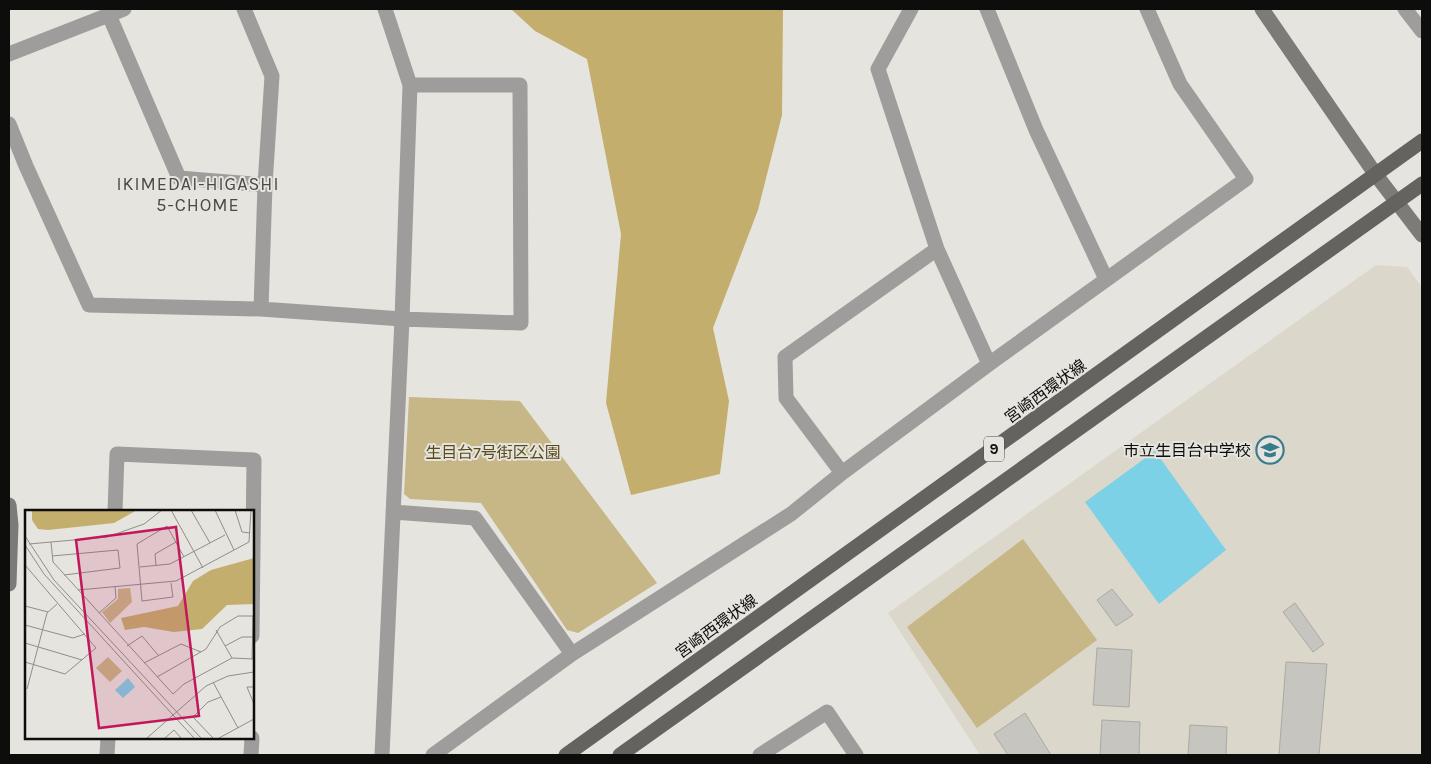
<svg xmlns="http://www.w3.org/2000/svg" width="1431" height="764" font-family="Karla,'Noto Sans JP',sans-serif">
<style>
.built{fill:#dbd7cb}
.green{fill:#c7b786}
.forest{fill:#c4ae6e}
.water{fill:#7dd1e7}
.building{fill:#c7c5c0;stroke:#aaa9a4}
.lines{fill:none;stroke-linecap:round;stroke-linejoin:round}
.street{stroke:#9e9d9b;stroke-width:15}
.secondary{stroke:#7d7b78;stroke-width:15}
.primary{stroke:#656360;stroke-width:15}
.labels{text-anchor:middle;stroke-width:4;stroke-linejoin:round;paint-order:stroke}
.shield{fill:#e5e4de;stroke:#4e4e4a;stroke-width:1}
.shield-label{font-size:15px;font-weight:bold;fill:#0d0d0b}
.street-label{font-size:16px;fill:#0d0d0b;stroke:#e5e4de}
.poi-label{font-size:16px;fill:#0d0d0b;stroke:#e5e4de;text-anchor:end}
.park-label{font-size:16px;fill:#5a4b19;stroke:#e5e4de}
.neighbourhood-label{font-size:18px;letter-spacing:1px;fill:#4b4945;stroke:#e5e4de}
.inset-road{fill:none;stroke:#8f8e8a;stroke-width:1}
.view{fill:#c2185b;fill-opacity:0.15;stroke:#c2185b;stroke-width:2.5}
.inset-edge{fill:none;stroke:#0d0d0b;stroke-width:2.5}
</style>
<rect width="100%" height="100%" fill="#e5e4de"/>
<!-- built -->
<path class="built" d="M 1376,265 L 1407,267 L 1422,287 L 1422,755 L 980,755 L 888,613 Z"/>
<!-- green -->
<path class="green" d="M 409,397 L 520,401 L 657,583 L 578,633 L 567,630 L 481,503 L 410,499 L 404,494 Z
M 1023,539 L 1097,640 L 977,728 L 907,627 Z"/>
<!-- forest -->
<path class="forest" d="M 511,9 L 783,9 L 782,115 L 758,210 L 713,328 L 729,401 L 720,474 L 631,495 L 606,403 L 621,234 L 587,59 L 535,31 Z"/>
<!-- water -->
<path class="water" d="M 1155,451 L 1226,550 L 1159,604 L 1085,502 Z"/>
<!-- building -->
<path class="building" d="M 1112,589 L 1133,615 L 1116,626 L 1097,600 Z
M 1295,603 L 1324,644 L 1313,652 L 1283,612 Z
M 1097,648 L 1132,650 L 1129,707 L 1093,705 Z
M 1286,662 L 1327,664 L 1319,755 L 1279,755 Z
M 1025,713 L 1051,755 L 1008,755 L 994,734 Z
M 1102,720 L 1140,722 L 1139,755 L 1100,755 Z
M 1190,725 L 1227,727 L 1226,755 L 1188,755 Z"/>
<g class="lines">
<!-- street -->
<path class="street" d="M 244,9 L 272,76 L 265,185 L 261,309
M 911,9 L 878,69 L 937,249 L 989,364
M 987,9 L 1036,130 L 1106,279
M 1405,9 L 1422,31
M 109,15 L 179,178 L 265,185
M 9,54 L 124,9
M 9,124 L 26,166 L 89,305 L 261,309 L 402,319 L 521,323 L 520,85 L 410,85
M 842,473 L 786,398 L 785,357 L 937,249
M 115,512 L 117,454 L 254,460 L 252,636
M 393,512 L 475,518 L 572,654
M 107,755 L 108,738
M 251,755 L 252,738
M 382,755 L 402,319 L 410,85 L 385,9
M 433,755 L 572,654 L 791,514 L 842,473 L 989,364 L 1246,179 L 1180,84 L 1147,9
M 760,755 L 827,712 L 856,755"/>
<!-- secondary -->
<path class="secondary" d="M 1262,9 L 1376,175 L 1422,235
M 9,505 L 11,525 L 9,584"/>
<!-- primary -->
<path class="primary" d="M 566,755 L 1422,141
M 620,755 L 1422,184"/>
</g>
<!-- icons -->
<defs>
<g id="school-ring" transform="scale(1.4375)"><circle r="9.5" fill="#e5e4de" stroke="#387b8c" stroke-width="1.5"/><path d="M0-5L7-2L0 1L-7-2ZM-4 1L0 2.5L4 1V4Q0 6-4 4Z" fill="#387b8c"/></g>
</defs>
<g fill-rule="evenodd">
<use href="#school-ring" x="1270" y="450"/>
</g>
<g class="labels">
<!-- shield labels -->
<rect class="shield" x="984" y="436.5" width="20" height="25" rx="4"/>
<g class="shield-label">
<text x="994" y="454">9</text>
</g>
<!-- street labels -->
<g class="street-label">
<text transform="translate(1045 391) rotate(-36)" y="6">宮崎西環状線</text>
<text transform="translate(716 626) rotate(-36)" y="6">宮崎西環状線</text>
</g>
<!-- poi labels -->
<g class="poi-label">
<text x="1251" y="456">市立生目台中学校</text>
</g>
<!-- park labels -->
<g class="park-label">
<text x="493" y="458">生目台7号街区公園</text>
</g>
<!-- neighbourhood labels -->
<g class="neighbourhood-label">
<text x="198" y="190">IKIMEDAI-HIGASHI<tspan x="198" dy="21">5-CHOME</tspan></text>
</g>
</g>
<!-- overview -->
<g transform="translate(25 510)">
<rect width="229" height="229" fill="#e5e4de"/>
<path d="M 105,78 L 107,92 L 85,113 L 77,102 L 93,89 L 93,79 ZM 83,147 L 97,161 L 85,172 L 71,158 Z" fill="#c7b786"/>
<path d="M 7,0 L 112,0 L 89,13 L 23,20 L 13,19 L 7,10 ZM 229,48 L 229,94 L 202,95 L 177,119 L 149,122 L 119,117 L 100,120 L 96,108 L 153,96 L 168,71 L 186,60 Z" fill="#c4ae6e"/>
<path d="M 103,168 L 110,177 L 98,188 L 90,180 Z" fill="#7dd1e7"/>
<path class="inset-road" d="M 146,0 L 178,58M 166,0 L 185,33M 190,0 L 209,40M 210,0 L 217,22 L 225,23M 0,26 L 29,70 L 176,228M 26,32 L 28,52 L 148,184 L 159,174 L 207,148 L 229,149M 4,34 L 82,27 L 119,14 L 137,0M 0,35 L 19,64 L 169,228M 27,46 L 93,40 L 95,58 L 39,65M 0,55 L 71,138 L 40,164 L 0,152M 131,55 L 130,44 L 151,32M 115,57 L 145,54 L 200,25M 146,73 L 148,87 L 117,91 L 112,34 L 142,16 L 159,47M 53,80 L 151,71 L 224,32 L 226,0M 0,96 L 23,102M 74,103 L 91,88 L 90,77M 0,115 L 48,128 L 60,124M 191,120 L 207,148M 0,133 L 57,150M 102,136 L 117,126 L 133,145M 200,136 L 217,127 L 227,127M 227,149 L 228,106M 119,153 L 156,134 L 176,142M 132,167 L 181,139 L 195,117 L 213,106 L 229,106M 188,172 L 213,218M 229,177 L 222,177 L 229,194M 2,179 L 22,103 L 32,94M 122,228 L 181,176 L 203,166 L 229,162M 140,228 L 149,220 L 156,228M 188,228 L 168,207 L 183,192 L 196,187M 194,228 L 229,209"/>
<path class="view" d="M 151,17 L 174,206 L 74,218 L 51,30 Z"/>
<rect width="229" height="229" class="inset-edge"/>
</g>
<!-- border -->
<rect width="1431" height="764" fill="none" stroke="#0d0d0b" stroke-width="20"/>
</svg>
